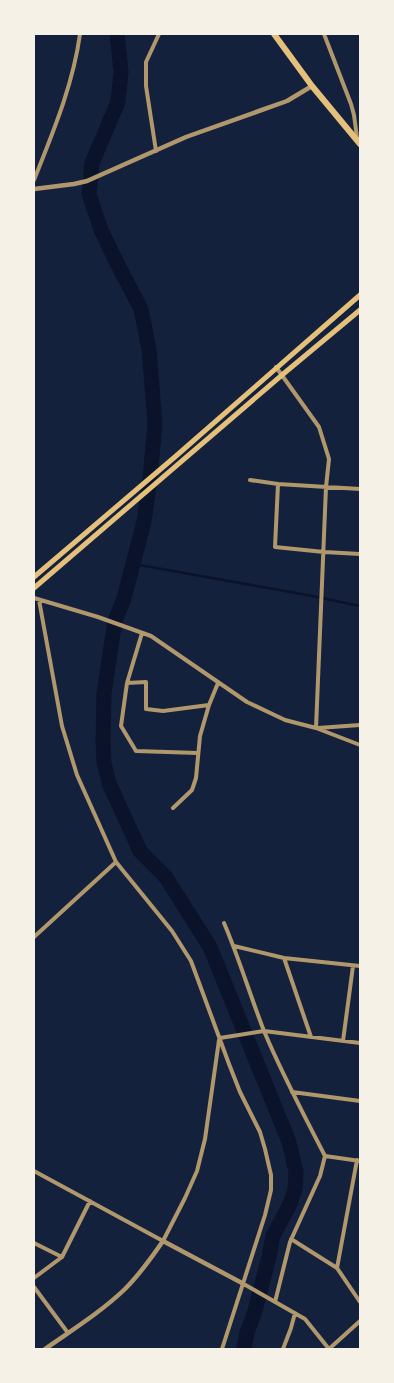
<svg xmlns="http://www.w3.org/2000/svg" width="394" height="1383" font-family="'PT Sans Narrow',sans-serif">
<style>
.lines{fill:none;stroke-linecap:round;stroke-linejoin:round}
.stream{stroke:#0b132b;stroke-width:2.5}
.river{stroke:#0b132b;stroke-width:15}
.minor{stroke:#b1986c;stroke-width:4}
.tertiary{stroke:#b1986c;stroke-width:4.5}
.secondary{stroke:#e5c07b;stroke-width:5}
.trunk{stroke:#e5c07b;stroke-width:6}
</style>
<rect width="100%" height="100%" fill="#14213d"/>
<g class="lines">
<!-- stream -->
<path class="stream" d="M 134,564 L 307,595 L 360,606"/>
<!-- river -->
<path class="river" d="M 117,34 L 121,72 L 118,102 L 92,163 L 89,194 L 101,230 L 117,263 L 141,309 L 149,349 L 155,424 L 150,478 L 144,522 L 124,598 L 115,621 L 104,693 L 103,740 L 104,763 L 109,783 L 140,851 L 165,876 L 210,947 L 289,1142 L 296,1172 L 295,1189 L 290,1204 L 273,1236 L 269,1257 L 255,1311 L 247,1333 L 244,1349"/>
<!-- minor -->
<path class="minor" d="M 324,34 L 351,104 L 354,115 L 357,138
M 156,151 L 146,86 L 146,62 L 159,34
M 34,180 C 53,132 73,85 80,34
M 276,367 L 319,427 L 329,459 L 326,487 L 316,728
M 250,480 L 278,484
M 360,489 L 278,484 L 275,547 L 324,552 L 360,554
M 34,598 L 98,617 L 151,636 L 247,702 L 285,720 L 316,728 L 360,745
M 39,600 L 62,726 L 77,775 L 116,862 L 172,931 L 191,961 L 229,1064 L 240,1092 L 260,1132 L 265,1149 L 271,1175 L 271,1190 L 265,1215 L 222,1349
M 142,633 L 127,683 L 121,726 L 136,751 L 198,753
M 127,683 L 146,682 L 146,709 L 163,711 L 209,705
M 318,728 L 360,725
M 173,808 L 192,790 L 196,778 L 200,736 L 209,705 L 218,683
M 224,923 C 239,958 250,995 264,1031 C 282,1074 304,1115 325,1156 L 320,1176 L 290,1242 L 275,1302
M 34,937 L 116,862
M 234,946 L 284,958 L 360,966
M 284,958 L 311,1037
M 220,1038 L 264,1031 L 360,1043
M 343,1041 L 353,966
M 292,1092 L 360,1101
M 325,1156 L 360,1161
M 357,1160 L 337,1268 L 360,1302
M 34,1171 L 163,1241 L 185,1198 L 197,1171 L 205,1139 L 219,1040
M 291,1239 L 337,1268
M 34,1243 L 62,1257
M 34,1278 L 62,1257 L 90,1201
M 242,1283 L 305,1319 L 329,1349
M 34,1287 L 68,1333
M 283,1349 L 291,1328 L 295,1313
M 329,1349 L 360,1321"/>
<!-- tertiary -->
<path class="tertiary" d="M 34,189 L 74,184 L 87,181 L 186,137 L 287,101 L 312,86
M 45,1349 C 72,1330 101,1312 125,1289 C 140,1274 152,1257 163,1241 L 242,1283"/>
<!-- secondary -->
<path class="secondary" d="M 34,577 L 176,456 L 360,295
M 34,588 L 282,375 L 360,310"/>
<!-- trunk -->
<path class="trunk" d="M 274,34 L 312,86 L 360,144"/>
</g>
<!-- border -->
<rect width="394" height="1383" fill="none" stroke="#f6f1e7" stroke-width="70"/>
</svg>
